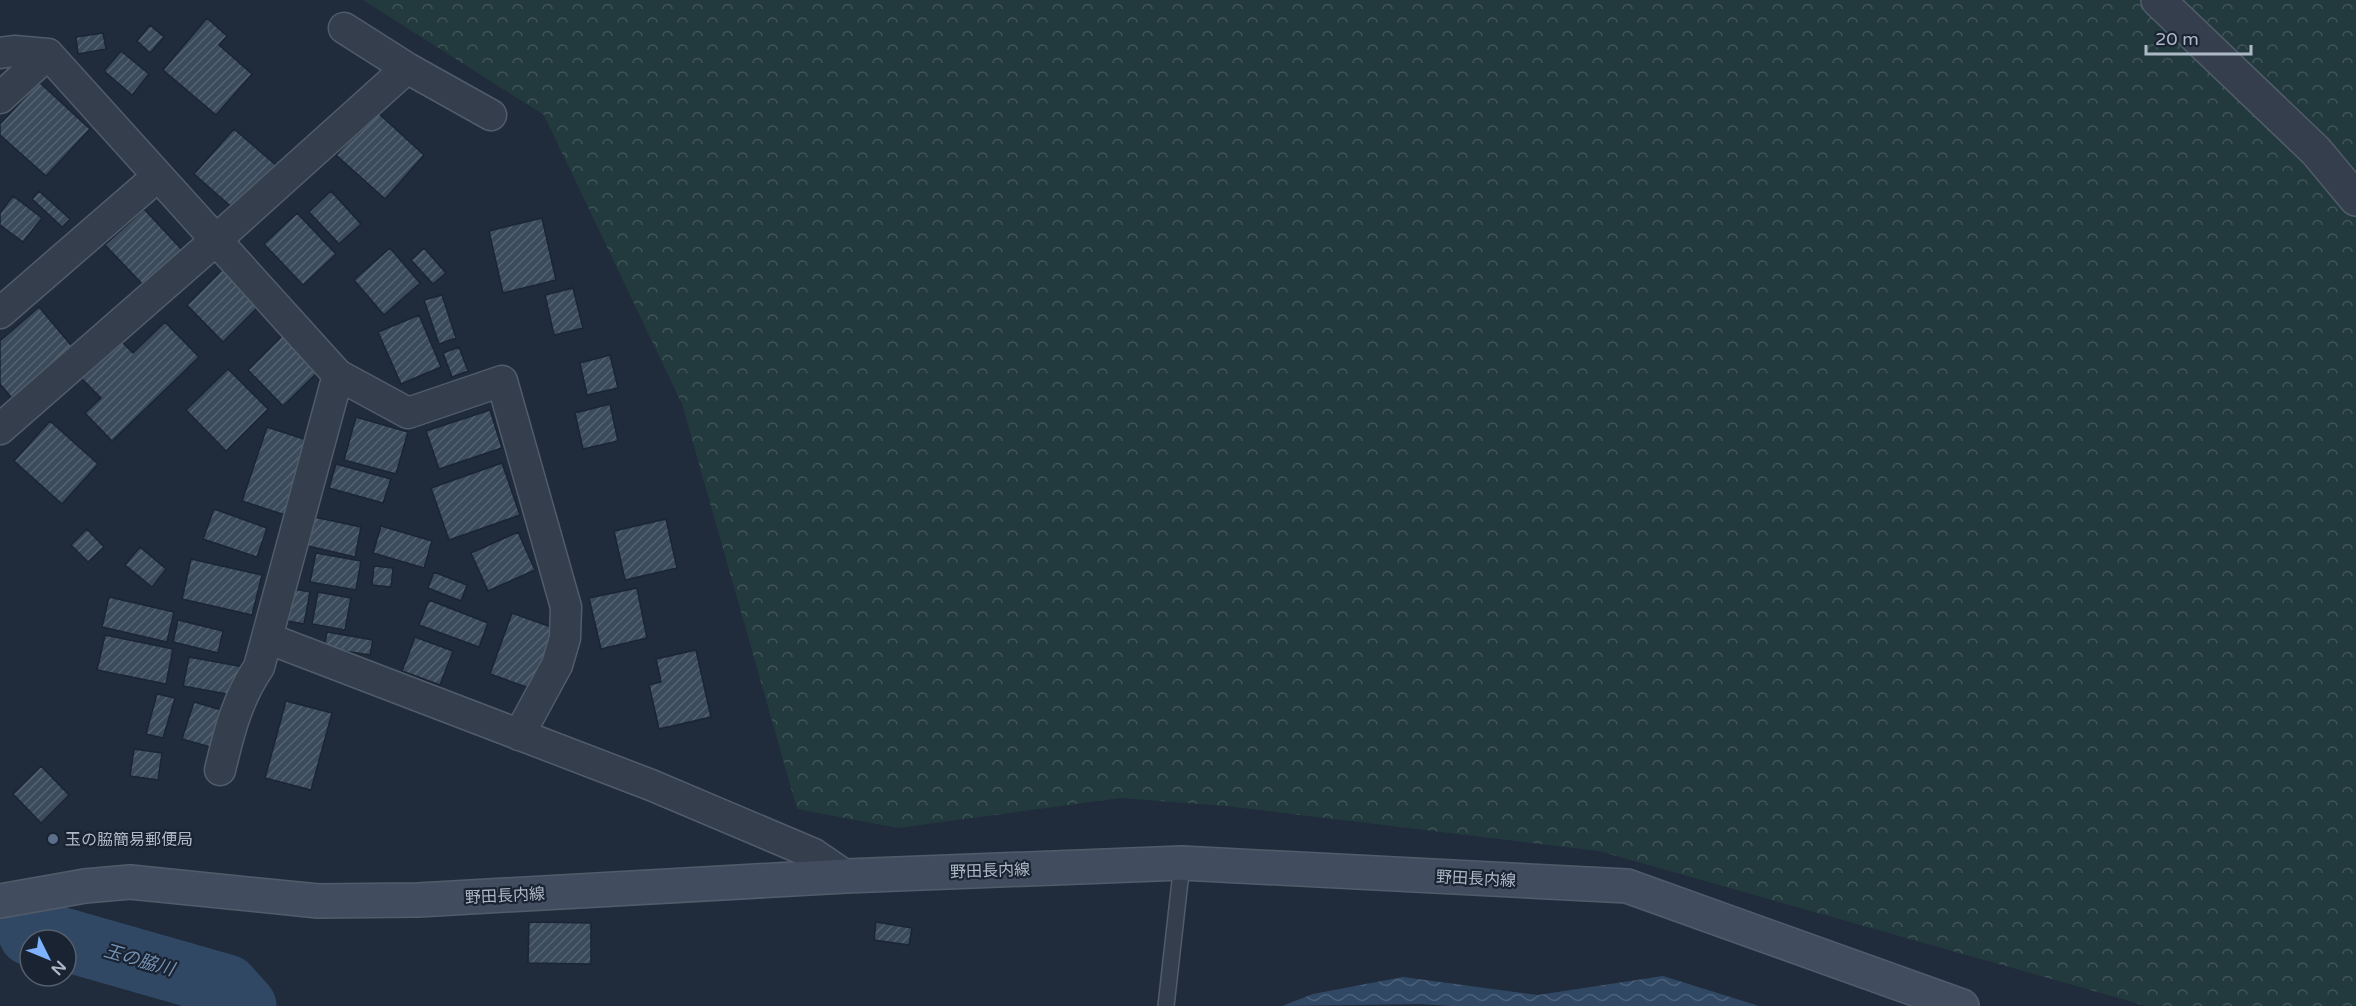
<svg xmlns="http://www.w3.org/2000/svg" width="2356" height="1006" font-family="'Varela Round','Noto Sans JP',sans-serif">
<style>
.forest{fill:url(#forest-crowns)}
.water{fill:url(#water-waves)}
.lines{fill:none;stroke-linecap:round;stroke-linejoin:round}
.river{stroke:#314865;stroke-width:63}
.building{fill:url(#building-hatch);stroke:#1b2533;stroke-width:1.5}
.service-casing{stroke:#515c6a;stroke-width:18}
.minor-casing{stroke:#515c6a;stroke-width:33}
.tertiary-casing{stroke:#515c6a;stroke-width:36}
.secondary-casing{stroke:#515c6a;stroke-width:36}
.service{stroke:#343e4c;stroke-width:15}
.minor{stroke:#343e4c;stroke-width:30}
.tertiary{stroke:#343e4c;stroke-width:33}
.secondary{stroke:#414d5f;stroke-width:33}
.service-dot{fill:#5c6f8a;stroke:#192331;stroke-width:2}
.labels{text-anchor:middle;stroke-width:4.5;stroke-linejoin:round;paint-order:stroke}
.poi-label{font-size:16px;fill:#aeb9c8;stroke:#192331;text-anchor:start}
.street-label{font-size:16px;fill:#aeb9c8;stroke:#192331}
.water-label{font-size:18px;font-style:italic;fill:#7490b3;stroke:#192331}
</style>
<defs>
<pattern id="forest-crowns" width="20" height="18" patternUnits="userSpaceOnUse" patternTransform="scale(1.5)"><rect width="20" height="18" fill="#223a3d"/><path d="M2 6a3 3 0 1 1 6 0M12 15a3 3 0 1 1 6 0" fill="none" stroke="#405458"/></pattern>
<pattern id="water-waves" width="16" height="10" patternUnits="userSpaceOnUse" patternTransform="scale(1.5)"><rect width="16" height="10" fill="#314865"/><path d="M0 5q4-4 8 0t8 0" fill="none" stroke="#4c607a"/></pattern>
<pattern id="building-hatch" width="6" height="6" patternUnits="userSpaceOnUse" patternTransform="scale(1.5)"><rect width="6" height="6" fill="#3b4b5b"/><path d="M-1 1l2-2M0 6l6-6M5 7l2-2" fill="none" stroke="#556371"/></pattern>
</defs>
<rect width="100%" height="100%" fill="#202c3c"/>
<!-- forest -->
<path class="forest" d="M 363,0 L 2356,0 L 2356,1006 L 2147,1006 L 1599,851 L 1226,806 L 1120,798 L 898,828 L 797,809 L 682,404 L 544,115 Z"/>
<!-- water -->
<path class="water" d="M 163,952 C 197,963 246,968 259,1006 L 236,1006 L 218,992 L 161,977 Z
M 1663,976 L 1759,1006 L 1451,1006 L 1420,1004 L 1282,1006 L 1313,994 L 1403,977 L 1538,995 Z"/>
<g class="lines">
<!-- river -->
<path class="river" d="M 27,927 L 30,934 L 52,936 L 227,986 L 245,1006"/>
</g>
<!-- building -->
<path class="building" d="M 207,18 L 227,36 L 219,45 L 252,74 L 216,115 L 163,70 Z
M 150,25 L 164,37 L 150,53 L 137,41 Z
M 103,33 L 106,49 L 78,54 L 76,37 Z
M 121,51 L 149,74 L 132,95 L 104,71 Z
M 39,82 L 90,129 L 46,176 L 0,135 L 0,124 Z
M 376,111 L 424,155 L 385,199 L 336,155 Z
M 234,129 L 276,165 L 236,211 L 194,174 Z
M 39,191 L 70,219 L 62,227 L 32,199 Z
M 331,191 L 361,224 L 339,244 L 309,212 Z
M 13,196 L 42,218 L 23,242 L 0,225 L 0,213 Z
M 144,209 L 186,254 L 148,290 L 105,245 Z
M 297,213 L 336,254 L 303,285 L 264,244 Z
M 542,218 L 556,280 L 503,293 L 489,231 Z
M 390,248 L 420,283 L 384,315 L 354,280 Z
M 424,248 L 446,273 L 433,284 L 411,260 Z
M 224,268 L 260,305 L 223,342 L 187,305 Z
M 573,288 L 583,328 L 554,335 L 545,295 Z
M 442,295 L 456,338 L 439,344 L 424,300 Z
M 39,307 L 76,351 L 16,403 L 0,384 L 0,341 Z
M 419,315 L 441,367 L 401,384 L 378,332 Z
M 165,322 L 199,357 L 112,441 L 85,413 L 101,398 L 81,378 L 120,340 L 133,353 Z
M 284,334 L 320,370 L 283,406 L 248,370 Z
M 459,347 L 468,371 L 452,377 L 443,353 Z
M 610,355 L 618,388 L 587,395 L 580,363 Z
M 228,369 L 268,409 L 226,451 L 186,410 Z
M 610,404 L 618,441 L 583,449 L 575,413 Z
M 490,410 L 502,448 L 439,469 L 426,431 Z
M 356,417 L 408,432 L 396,474 L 344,460 Z
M 50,421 L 98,464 L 62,504 L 14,461 Z
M 267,427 L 313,442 L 288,516 L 242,501 Z
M 502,463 L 520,515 L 449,540 L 431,488 Z
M 336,464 L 391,479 L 383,503 L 329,488 Z
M 214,509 L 267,528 L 257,557 L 203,539 Z
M 314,517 L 361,527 L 355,557 L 308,546 Z
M 666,519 L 677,568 L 625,580 L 614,531 Z
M 381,526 L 432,541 L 424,568 L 373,553 Z
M 87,529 L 104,547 L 88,562 L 71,545 Z
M 518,532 L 535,570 L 488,591 L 471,553 Z
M 140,547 L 166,569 L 152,587 L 125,565 Z
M 316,553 L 361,561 L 356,590 L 310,582 Z
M 191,559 L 262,575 L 252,615 L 182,599 Z
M 374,566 L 393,568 L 391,587 L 372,585 Z
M 434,572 L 467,585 L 461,601 L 428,588 Z
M 637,588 L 647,638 L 601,649 L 589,598 Z
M 294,589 L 310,592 L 304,624 L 288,621 Z
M 318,592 L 351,598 L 345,630 L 312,624 Z
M 109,597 L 174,612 L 167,642 L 102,627 Z
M 429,600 L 488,623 L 479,647 L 419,625 Z
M 512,613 L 554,628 L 532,689 L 490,674 Z
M 178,620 L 223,631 L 218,653 L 173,642 Z
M 327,632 L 373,640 L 370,655 L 324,648 Z
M 105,635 L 173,649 L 166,684 L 97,670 Z
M 415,637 L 453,651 L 440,685 L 402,671 Z
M 696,650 L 711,717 L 659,729 L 649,685 L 661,682 L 656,659 Z
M 189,657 L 244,667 L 238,696 L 183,686 Z
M 157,694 L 175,698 L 163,738 L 146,734 Z
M 286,701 L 332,713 L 311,790 L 265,778 Z
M 194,702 L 232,713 L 221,750 L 182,739 Z
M 134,749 L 162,753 L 158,780 L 130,776 Z
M 41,766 L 69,795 L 41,823 L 13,794 Z
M 529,922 L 591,923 L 591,964 L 528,963 Z
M 876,922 L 912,928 L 909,945 L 874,940 Z"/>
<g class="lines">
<!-- service casing -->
<g class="service-casing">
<path id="service" d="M 1166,1006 L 1182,863"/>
</g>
<!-- minor casing -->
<g class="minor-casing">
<path id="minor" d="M 344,28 L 407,68 L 491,115
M 0,53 L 14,51 L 48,54
M 0,98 L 48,54 L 338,375 L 259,667 C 237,699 229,733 220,770
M 0,313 L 158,176
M 338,375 L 408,413 L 502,381 L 566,607 L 565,638 L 557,665 L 519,735
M 0,429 L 216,240 L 407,68
M 267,638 L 651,785 L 814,854 L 846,876"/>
</g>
<!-- tertiary casing -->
<g class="tertiary-casing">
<path id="tertiary" d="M 2158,0 L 2316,151 L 2356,199"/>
</g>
<!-- secondary casing -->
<g class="secondary-casing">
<path id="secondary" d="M 0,901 L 85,886 L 130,882 L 318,901 L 418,900 L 846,876 L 1182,863 L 1627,886 L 1962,1006"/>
</g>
<!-- service -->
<use href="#service" class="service"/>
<!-- minor -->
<use href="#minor" class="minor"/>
<!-- tertiary -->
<use href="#tertiary" class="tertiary"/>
<!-- secondary -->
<use href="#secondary" class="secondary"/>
</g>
<!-- markers -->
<circle class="service-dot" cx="53" cy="839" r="6"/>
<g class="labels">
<!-- poi labels -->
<g class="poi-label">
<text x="65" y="845">玉の脇簡易郵便局</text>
</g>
<!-- street labels -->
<g class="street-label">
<text transform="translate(990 870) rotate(-2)" y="6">野田長内線</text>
<text transform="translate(1476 878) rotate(3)" y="6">野田長内線</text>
<text transform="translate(505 895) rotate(-3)" y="6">野田長内線</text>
</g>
<!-- water labels -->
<g class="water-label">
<text transform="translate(139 960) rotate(16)" y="6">玉の脇川</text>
</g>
</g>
<!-- north arrow -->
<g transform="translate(48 958) rotate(133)"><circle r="28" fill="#192331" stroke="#555f6d" stroke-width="1.5"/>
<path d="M0-4.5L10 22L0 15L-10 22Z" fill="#7db2ff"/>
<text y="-9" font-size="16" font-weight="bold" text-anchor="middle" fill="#aeb9c8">N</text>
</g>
<!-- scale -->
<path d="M2146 45v9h105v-9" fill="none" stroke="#aeb9c8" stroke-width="3"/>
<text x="2155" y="45" font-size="18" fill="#aeb9c8" stroke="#192331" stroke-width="4.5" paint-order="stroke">20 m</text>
</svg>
